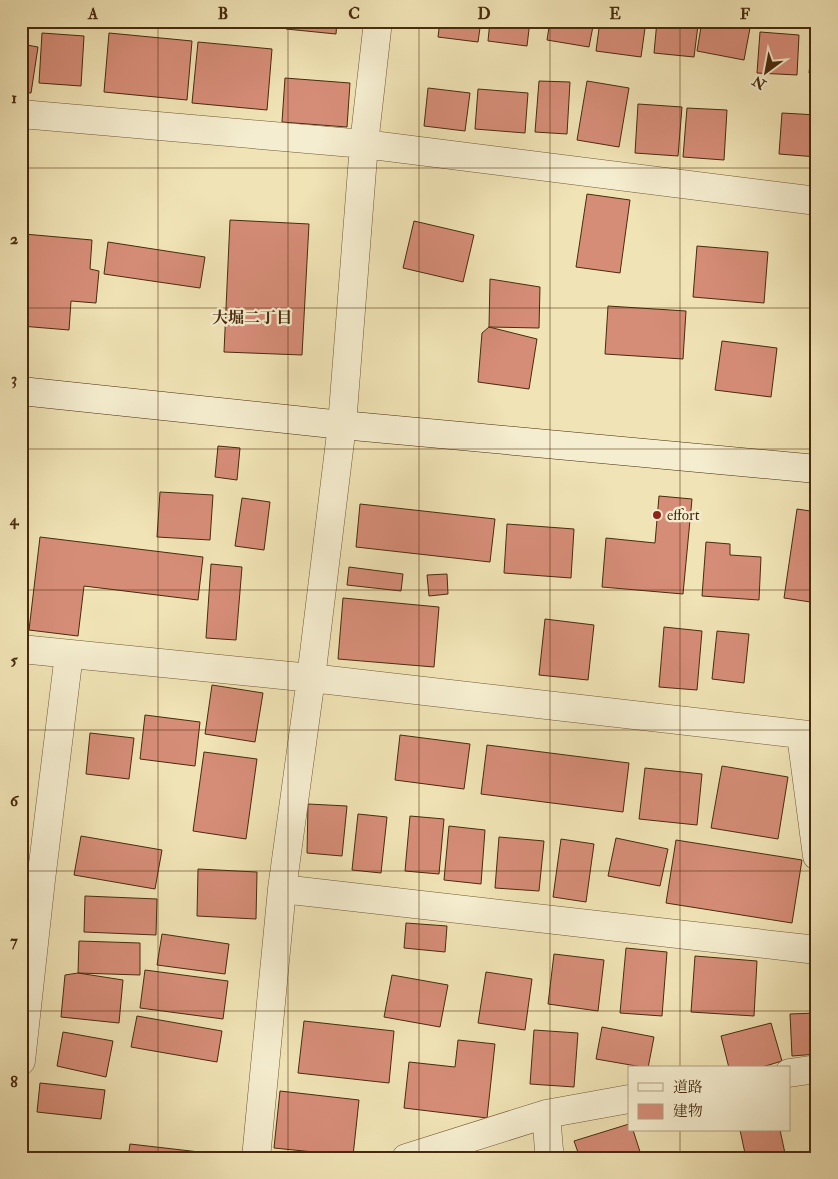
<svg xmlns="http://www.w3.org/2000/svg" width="838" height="1179" font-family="'IM FELL Double Pica','Noto Serif JP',serif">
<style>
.building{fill:#d68d78;stroke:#482b0d}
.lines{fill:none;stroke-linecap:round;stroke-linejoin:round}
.street-casing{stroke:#725937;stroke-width:29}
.secondary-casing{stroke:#482b0d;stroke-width:29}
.street{stroke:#f5edcf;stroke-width:28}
.secondary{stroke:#f5edcf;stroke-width:28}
.grid{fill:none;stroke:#482b0d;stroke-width:1;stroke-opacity:0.55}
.poi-dot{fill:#8f2418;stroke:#f5edcf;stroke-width:2}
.labels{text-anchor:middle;stroke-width:4.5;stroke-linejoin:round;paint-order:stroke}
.poi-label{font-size:15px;fill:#482b0d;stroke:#f5edcf;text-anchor:start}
.neighbourhood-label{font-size:16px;font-weight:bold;fill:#482b0d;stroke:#f5edcf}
.neatline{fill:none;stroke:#482b0d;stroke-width:2}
.grid-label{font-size:16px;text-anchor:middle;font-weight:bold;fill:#482b0d}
</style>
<rect width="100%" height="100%" fill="#f0e3b5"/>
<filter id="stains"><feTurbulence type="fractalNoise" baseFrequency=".004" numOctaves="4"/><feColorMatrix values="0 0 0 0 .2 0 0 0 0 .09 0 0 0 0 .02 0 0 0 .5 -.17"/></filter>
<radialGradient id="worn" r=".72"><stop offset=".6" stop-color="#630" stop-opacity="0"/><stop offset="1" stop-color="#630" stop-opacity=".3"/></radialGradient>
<!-- building -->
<path class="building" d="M 287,21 L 337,21 L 336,34 L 286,29 Z
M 440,21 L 481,21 L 478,42 L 438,37 Z
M 490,21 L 530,21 L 527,46 L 488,41 Z
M 550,21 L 594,21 L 589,47 L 547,40 Z
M 600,21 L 646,21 L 641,57 L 596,51 Z
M 657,21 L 698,25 L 694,57 L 654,53 Z
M 702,21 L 727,21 L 727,24 L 750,28 L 744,60 L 697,51 Z
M 760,32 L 799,35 L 797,75 L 757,73 Z
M 42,33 L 84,36 L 81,86 L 39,83 Z
M 109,33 L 192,41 L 187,100 L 104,92 Z
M 813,36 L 817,36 L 817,74 L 809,73 Z
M 198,42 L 272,49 L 267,110 L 192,103 Z
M 21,44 L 38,47 L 31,93 L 21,92 Z
M 285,78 L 350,83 L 347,127 L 282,122 Z
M 539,81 L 570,82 L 567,134 L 535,132 Z
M 587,81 L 629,88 L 619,147 L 577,140 Z
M 428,88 L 470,93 L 465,131 L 424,126 Z
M 478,89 L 528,93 L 525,133 L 475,129 Z
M 638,104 L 682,107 L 678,156 L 635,153 Z
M 687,108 L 727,110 L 724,160 L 683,157 Z
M 782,113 L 817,115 L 817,157 L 779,154 Z
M 587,194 L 630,200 L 620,273 L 576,267 Z
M 230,220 L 309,224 L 302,355 L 224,352 Z
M 414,221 L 474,235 L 463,282 L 403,268 Z
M 24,234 L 92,240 L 90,269 L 99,271 L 96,303 L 71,301 L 69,330 L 21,326 L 21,265 Z
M 108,242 L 205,257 L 200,288 L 104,274 Z
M 697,246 L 768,252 L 764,303 L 693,297 Z
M 490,279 L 540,287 L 539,328 L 489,327 Z
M 608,306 L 686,311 L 683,359 L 605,354 Z
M 489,327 L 537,339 L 529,389 L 478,382 L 482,333 Z
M 722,341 L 777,348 L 771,397 L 715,390 Z
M 218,446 L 240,448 L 237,480 L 215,477 Z
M 160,492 L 213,495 L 210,540 L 157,537 Z
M 659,496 L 692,499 L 683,594 L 602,587 L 606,538 L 655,543 Z
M 242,498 L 270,502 L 264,550 L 235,546 Z
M 360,504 L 495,519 L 490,562 L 356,547 Z
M 797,509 L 817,512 L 817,603 L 784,598 Z
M 507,524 L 574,529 L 571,578 L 504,573 Z
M 40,537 L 203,557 L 198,600 L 84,586 L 78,636 L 29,630 Z
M 706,542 L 730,544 L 730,555 L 761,557 L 759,600 L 702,596 Z
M 211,564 L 242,567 L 236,640 L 206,638 Z
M 349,567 L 403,574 L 401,591 L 347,585 Z
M 447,574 L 448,594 L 429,596 L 427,575 Z
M 343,598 L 439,607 L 434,667 L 338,659 Z
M 545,619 L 594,625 L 588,680 L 539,675 Z
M 664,627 L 702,631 L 697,690 L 659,687 Z
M 717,631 L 749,634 L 744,683 L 712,679 Z
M 212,685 L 263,693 L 255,742 L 205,734 Z
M 21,688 L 26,688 L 21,735 Z
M 145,715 L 200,722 L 195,766 L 140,759 Z
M 90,733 L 134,738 L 129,779 L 86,774 Z
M 400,735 L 470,744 L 464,789 L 395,780 Z
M 487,745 L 629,763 L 623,812 L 481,794 Z
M 204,752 L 257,759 L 246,839 L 193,831 Z
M 722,766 L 788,777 L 778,839 L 711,828 Z
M 645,768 L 702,774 L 697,825 L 639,819 Z
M 308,804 L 347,806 L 342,856 L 307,853 Z
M 358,814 L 387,817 L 381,873 L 352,870 Z
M 410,816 L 444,819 L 439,874 L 405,871 Z
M 449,826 L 485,830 L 481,884 L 444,880 Z
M 81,836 L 162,850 L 155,889 L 74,875 Z
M 499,837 L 544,841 L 539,891 L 495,888 Z
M 616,838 L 668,849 L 660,886 L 608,876 Z
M 561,839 L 594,844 L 586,902 L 553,897 Z
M 676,840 L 802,860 L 792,923 L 666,903 Z
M 198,869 L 257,872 L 256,919 L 197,916 Z
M 85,896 L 157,899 L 156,935 L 84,932 Z
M 406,923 L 447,926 L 445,952 L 404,948 Z
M 162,934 L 229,944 L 225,974 L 157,965 Z
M 79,941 L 140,943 L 140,975 L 78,973 Z
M 626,948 L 667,952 L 662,1016 L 620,1013 Z
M 554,954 L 604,960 L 598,1011 L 548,1004 Z
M 695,956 L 757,961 L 754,1016 L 691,1012 Z
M 145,970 L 228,981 L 223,1019 L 140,1008 Z
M 486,972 L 532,979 L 525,1030 L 478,1023 Z
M 78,973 L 123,980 L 119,1023 L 61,1017 L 65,975 Z
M 392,975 L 448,985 L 440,1027 L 384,1017 Z
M 817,1013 L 817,1054 L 792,1056 L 790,1014 Z
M 137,1016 L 222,1031 L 217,1062 L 131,1047 Z
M 304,1021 L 394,1031 L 389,1083 L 298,1073 Z
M 771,1023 L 782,1061 L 759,1068 L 729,1068 L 721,1036 Z
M 602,1027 L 654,1037 L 648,1068 L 596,1059 Z
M 534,1030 L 578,1033 L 574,1087 L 530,1084 Z
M 63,1032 L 113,1041 L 106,1077 L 57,1066 Z
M 458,1040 L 495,1044 L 487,1118 L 404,1108 L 409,1062 L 455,1067 Z
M 40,1083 L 105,1090 L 101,1119 L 37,1112 Z
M 280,1091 L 359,1100 L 353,1156 L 274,1148 Z
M 629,1124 L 629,1130 L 633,1130 L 642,1158 L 580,1158 L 574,1141 Z
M 740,1130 L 780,1130 L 786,1158 L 746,1158 Z
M 130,1144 L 208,1153 L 207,1158 L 128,1158 Z"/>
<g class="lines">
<!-- street casing -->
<g class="street-casing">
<path id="street" d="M 21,114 L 364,144 L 817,201
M 21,649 L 311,678 L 817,736
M 801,735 L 817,856
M 282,889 L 817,950
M 21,1061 L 41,880 L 69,654
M 789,1073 L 817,1069
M 546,1114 L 549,1150 L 551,1158
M 256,1158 L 282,889 L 311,678 L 342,425 L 364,144 L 378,21
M 406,1158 L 546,1114 L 629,1099"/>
</g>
<!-- secondary casing -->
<g class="secondary-casing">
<path id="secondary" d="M 21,391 L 342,425 L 817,469"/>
</g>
<!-- street -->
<use href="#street" class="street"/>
<!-- secondary -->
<use href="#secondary" class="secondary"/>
</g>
<!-- grid -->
<path class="grid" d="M 158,21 L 158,1158M 288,21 L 288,1158M 419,21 L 419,1158M 550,21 L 550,1158M 680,21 L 680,1068M 21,168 L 817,168M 21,308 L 817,308M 21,449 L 817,449M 21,590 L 817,590M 21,730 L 817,730M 21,871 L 817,871M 21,1011 L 817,1011M 680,1130 L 680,1158"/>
<!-- markers -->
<circle class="poi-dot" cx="657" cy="515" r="5"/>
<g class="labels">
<!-- poi labels -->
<g class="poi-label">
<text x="667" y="520">effort</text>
</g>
<!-- neighbourhood labels -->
<g class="neighbourhood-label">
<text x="252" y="323">大堀二丁目</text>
</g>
</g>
<!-- margin -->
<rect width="838" height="1179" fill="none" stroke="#f0e3b5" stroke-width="55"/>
<!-- legend -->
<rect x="628" y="1066" width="162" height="65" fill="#f5edcf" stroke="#b09f81"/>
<rect x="638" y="1083" width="25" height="8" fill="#f5edcf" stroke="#b09f81"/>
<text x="673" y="1092" font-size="15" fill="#482b0d">道路</text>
<rect x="638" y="1104" width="25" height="15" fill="#d68d78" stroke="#b09f81"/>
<text x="673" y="1116" font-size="15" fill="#482b0d">建物</text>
<!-- north arrow -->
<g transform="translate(766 72) rotate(212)" stroke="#f5edcf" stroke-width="4" paint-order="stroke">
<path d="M0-4L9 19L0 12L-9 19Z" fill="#482b0d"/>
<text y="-8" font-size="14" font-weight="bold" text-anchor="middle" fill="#482b0d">N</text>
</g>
<rect x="28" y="28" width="782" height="1124" class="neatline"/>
<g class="grid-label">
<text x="93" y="19">A</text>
<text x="223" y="19">B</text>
<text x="354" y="19">C</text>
<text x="484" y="19">D</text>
<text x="615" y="19">E</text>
<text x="745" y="19">F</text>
<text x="14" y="103">1</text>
<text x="14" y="244">2</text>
<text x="14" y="384">3</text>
<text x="14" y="525">4</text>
<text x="14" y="665">5</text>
<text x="14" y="806">6</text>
<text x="14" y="946">7</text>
<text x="14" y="1087">8</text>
</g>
<rect width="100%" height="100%" filter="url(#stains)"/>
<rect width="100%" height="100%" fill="url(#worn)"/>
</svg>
